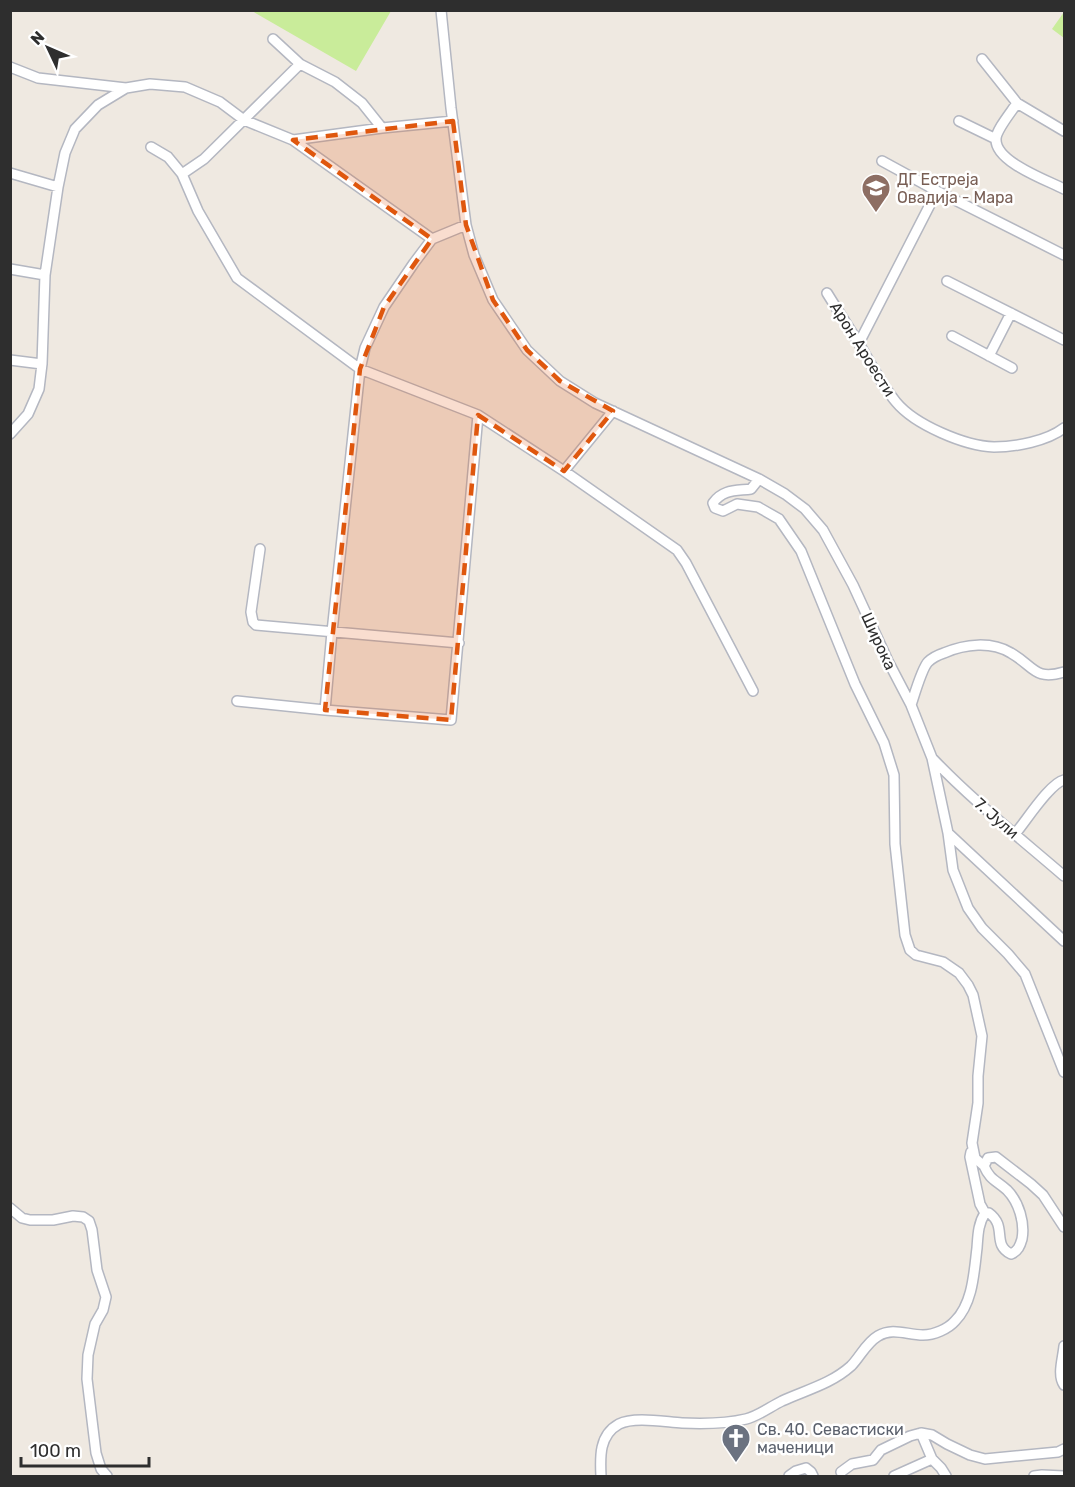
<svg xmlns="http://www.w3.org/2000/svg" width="1075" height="1487" font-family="Rubik,sans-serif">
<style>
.pitch{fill:#c9ec9a}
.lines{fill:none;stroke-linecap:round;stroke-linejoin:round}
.minor-casing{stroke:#b4b7c1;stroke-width:12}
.minor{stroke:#fff;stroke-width:9}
.marked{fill:#df570e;fill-opacity:0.2;stroke:#df570e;stroke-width:4.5;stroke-dasharray:12 8;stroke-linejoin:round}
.labels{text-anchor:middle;stroke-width:5;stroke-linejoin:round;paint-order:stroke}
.education-label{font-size:16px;fill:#785e54;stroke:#fff;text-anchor:start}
.street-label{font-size:16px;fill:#2e2e2e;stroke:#fff}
.worship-label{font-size:16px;fill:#5b616d;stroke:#fff;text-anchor:start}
</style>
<rect width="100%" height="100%" fill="#efe9e1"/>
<!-- pitch -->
<path class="pitch" d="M 252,11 L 391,10 L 391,11 L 356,71 Z
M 1064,12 L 1064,38 L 1052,29 Z"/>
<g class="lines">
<!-- minor casing -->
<g class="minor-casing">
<path id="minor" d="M 441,10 L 451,108 L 466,225 L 474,255 L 493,300 L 527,350 L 560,381 L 595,403 L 759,479 L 785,494 L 805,509 L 823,530 L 853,585 L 888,661 L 911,705 L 932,758 L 948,833 L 953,870 L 968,908 L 982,928 L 1008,954 L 1025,974 L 1064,1072
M 982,59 L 1017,103 L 1064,131
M 300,64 L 335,82 L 362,103 L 382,128
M 10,67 L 38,78 L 126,88
M 1017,103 C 1012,111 996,130 996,139 C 995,162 1047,180 1064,189
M 959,121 L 996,139
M 293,140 L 382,128 L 453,121
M 151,147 L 168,157 L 182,174 L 198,211 L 237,278 L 360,369 L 478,415 L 564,471 L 677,550 L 686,563 L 753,691
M 882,161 L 937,191 L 1064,255
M 10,173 L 58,187
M 182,174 L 204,159 L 300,64 L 273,39
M 10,269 L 45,275
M 947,281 L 1064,340
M 827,293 C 838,311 850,329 861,347 C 872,366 882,385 896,402 C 915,425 965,446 994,447 C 1016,447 1047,441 1064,428
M 952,336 L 1012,368
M 859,343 L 937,191
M 989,356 L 1011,313
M 10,360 L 42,364
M 10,434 L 28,414 L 39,389 L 42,364 L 45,275 L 58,187 L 65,153 L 75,129 L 98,105 L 126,88 L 150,84 L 185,87 L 220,102 L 244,120 L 293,140 L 432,239
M 564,471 L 613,411
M 759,479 L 751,489 C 736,491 723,489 713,503 L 715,508 L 723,511 L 737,504 L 758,507 L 779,519 L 801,551 L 855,684 L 884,743 L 894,775 L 895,844 L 905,935 L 910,950 L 916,955 L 943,962 L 959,973 L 968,985 L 973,995 L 982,1036 L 978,1076 L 978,1103 L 972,1143 L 975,1158 L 984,1166
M 260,549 L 251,612 L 253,622 L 256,625 L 459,643
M 237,701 L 325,710 L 451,720 L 478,415
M 911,705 C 914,696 922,668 928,662 C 932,658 938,655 944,653 C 965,644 991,641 1011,653 C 1034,666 1034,681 1064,672
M 325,710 L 332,632 L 360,369 L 365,348 L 384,307 L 414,263 L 432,239 L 466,225
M 932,758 C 973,801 1020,838 1064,876
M 948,833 L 1064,941
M 1015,834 C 1026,821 1050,783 1064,780
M 971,1152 L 970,1157 L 980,1204 L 985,1213
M 10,1208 L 22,1218 L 30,1220 L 53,1220 L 73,1216 L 83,1217 L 89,1221 L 92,1230 L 97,1270 L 106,1297 L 103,1310 L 95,1324 L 88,1355 L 87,1379 L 96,1453 L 101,1469 L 107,1476
M 1064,1346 C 1063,1358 1057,1375 1064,1385
M 921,1433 L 932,1459
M 841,1472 L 852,1464 L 873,1460 L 881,1450 L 910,1436 L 921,1433 L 932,1435 L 947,1444 L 970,1455 L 985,1459 L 1058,1452 L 1064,1449
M 601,1476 C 600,1457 599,1435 619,1424 C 634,1416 665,1422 682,1423 C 704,1424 725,1424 746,1419 C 758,1416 770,1407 782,1401 C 806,1390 831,1384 851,1366 C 860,1357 866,1343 878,1336 C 893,1327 907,1335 923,1335 C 934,1335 948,1329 955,1321 C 973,1303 974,1272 977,1248 C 978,1235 978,1224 985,1213 L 989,1213 C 1008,1227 991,1244 1011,1254 C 1018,1251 1020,1246 1022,1239 C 1025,1223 1019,1202 1007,1190 C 996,1180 990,1180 984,1166 L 988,1158 L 996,1157 L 1031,1184 L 1043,1195 L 1064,1227
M 789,1476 L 796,1471 L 806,1468 L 811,1472 L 813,1476
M 894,1476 L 932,1459 L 941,1468 L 946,1476
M 1034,1476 L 1042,1475 L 1064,1476"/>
</g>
<!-- minor -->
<use href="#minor" class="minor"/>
</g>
<!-- marked area -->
<path class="marked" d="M 453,121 L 466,225 L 493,300 L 527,350 L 560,381 L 613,411 L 564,471 L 478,415 L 451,720 L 325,710 L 360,369 L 384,307 L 432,239 L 293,140 Z"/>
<!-- icons -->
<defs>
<g id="school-pin" transform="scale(1.5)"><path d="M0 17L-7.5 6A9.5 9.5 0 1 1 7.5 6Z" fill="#8d6e63" stroke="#fff"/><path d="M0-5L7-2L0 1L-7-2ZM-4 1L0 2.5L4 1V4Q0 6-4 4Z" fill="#fff"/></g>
<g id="church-pin" transform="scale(1.5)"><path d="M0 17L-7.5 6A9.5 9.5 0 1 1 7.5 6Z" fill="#6b7280" stroke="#fff"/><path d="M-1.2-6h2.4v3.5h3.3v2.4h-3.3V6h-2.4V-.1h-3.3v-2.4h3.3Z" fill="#fff"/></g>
</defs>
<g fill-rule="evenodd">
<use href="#school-pin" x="876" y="188"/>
<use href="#church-pin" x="736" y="1438"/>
</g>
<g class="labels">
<!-- education labels -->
<g class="education-label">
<text x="897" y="185">ДГ Естреја<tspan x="897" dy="18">Овадија - Мара</tspan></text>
</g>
<!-- street labels -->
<g class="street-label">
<text transform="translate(863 349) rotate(58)" y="6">Арон Ароести</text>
<text transform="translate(879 641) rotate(65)" y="6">Широка</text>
<text transform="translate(997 818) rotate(41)" y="6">7. Јули</text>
</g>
<!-- worship labels -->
<g class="worship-label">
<text x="757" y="1435">Св. 40. Севастиски<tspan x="757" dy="18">маченици</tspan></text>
</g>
</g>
<!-- border -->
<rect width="1075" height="1487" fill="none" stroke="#2e2e2e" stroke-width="24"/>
<!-- north arrow -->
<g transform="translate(48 48) rotate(314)" stroke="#ffffff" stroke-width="4.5" paint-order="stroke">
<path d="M0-4.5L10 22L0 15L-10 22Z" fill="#2e2e2e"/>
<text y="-9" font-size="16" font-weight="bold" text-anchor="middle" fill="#2e2e2e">N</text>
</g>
<!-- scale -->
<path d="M21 1457v9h128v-9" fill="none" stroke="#2e2e2e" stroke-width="3"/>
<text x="30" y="1457" font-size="18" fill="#2e2e2e" stroke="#ffffff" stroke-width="4.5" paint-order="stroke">100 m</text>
</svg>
